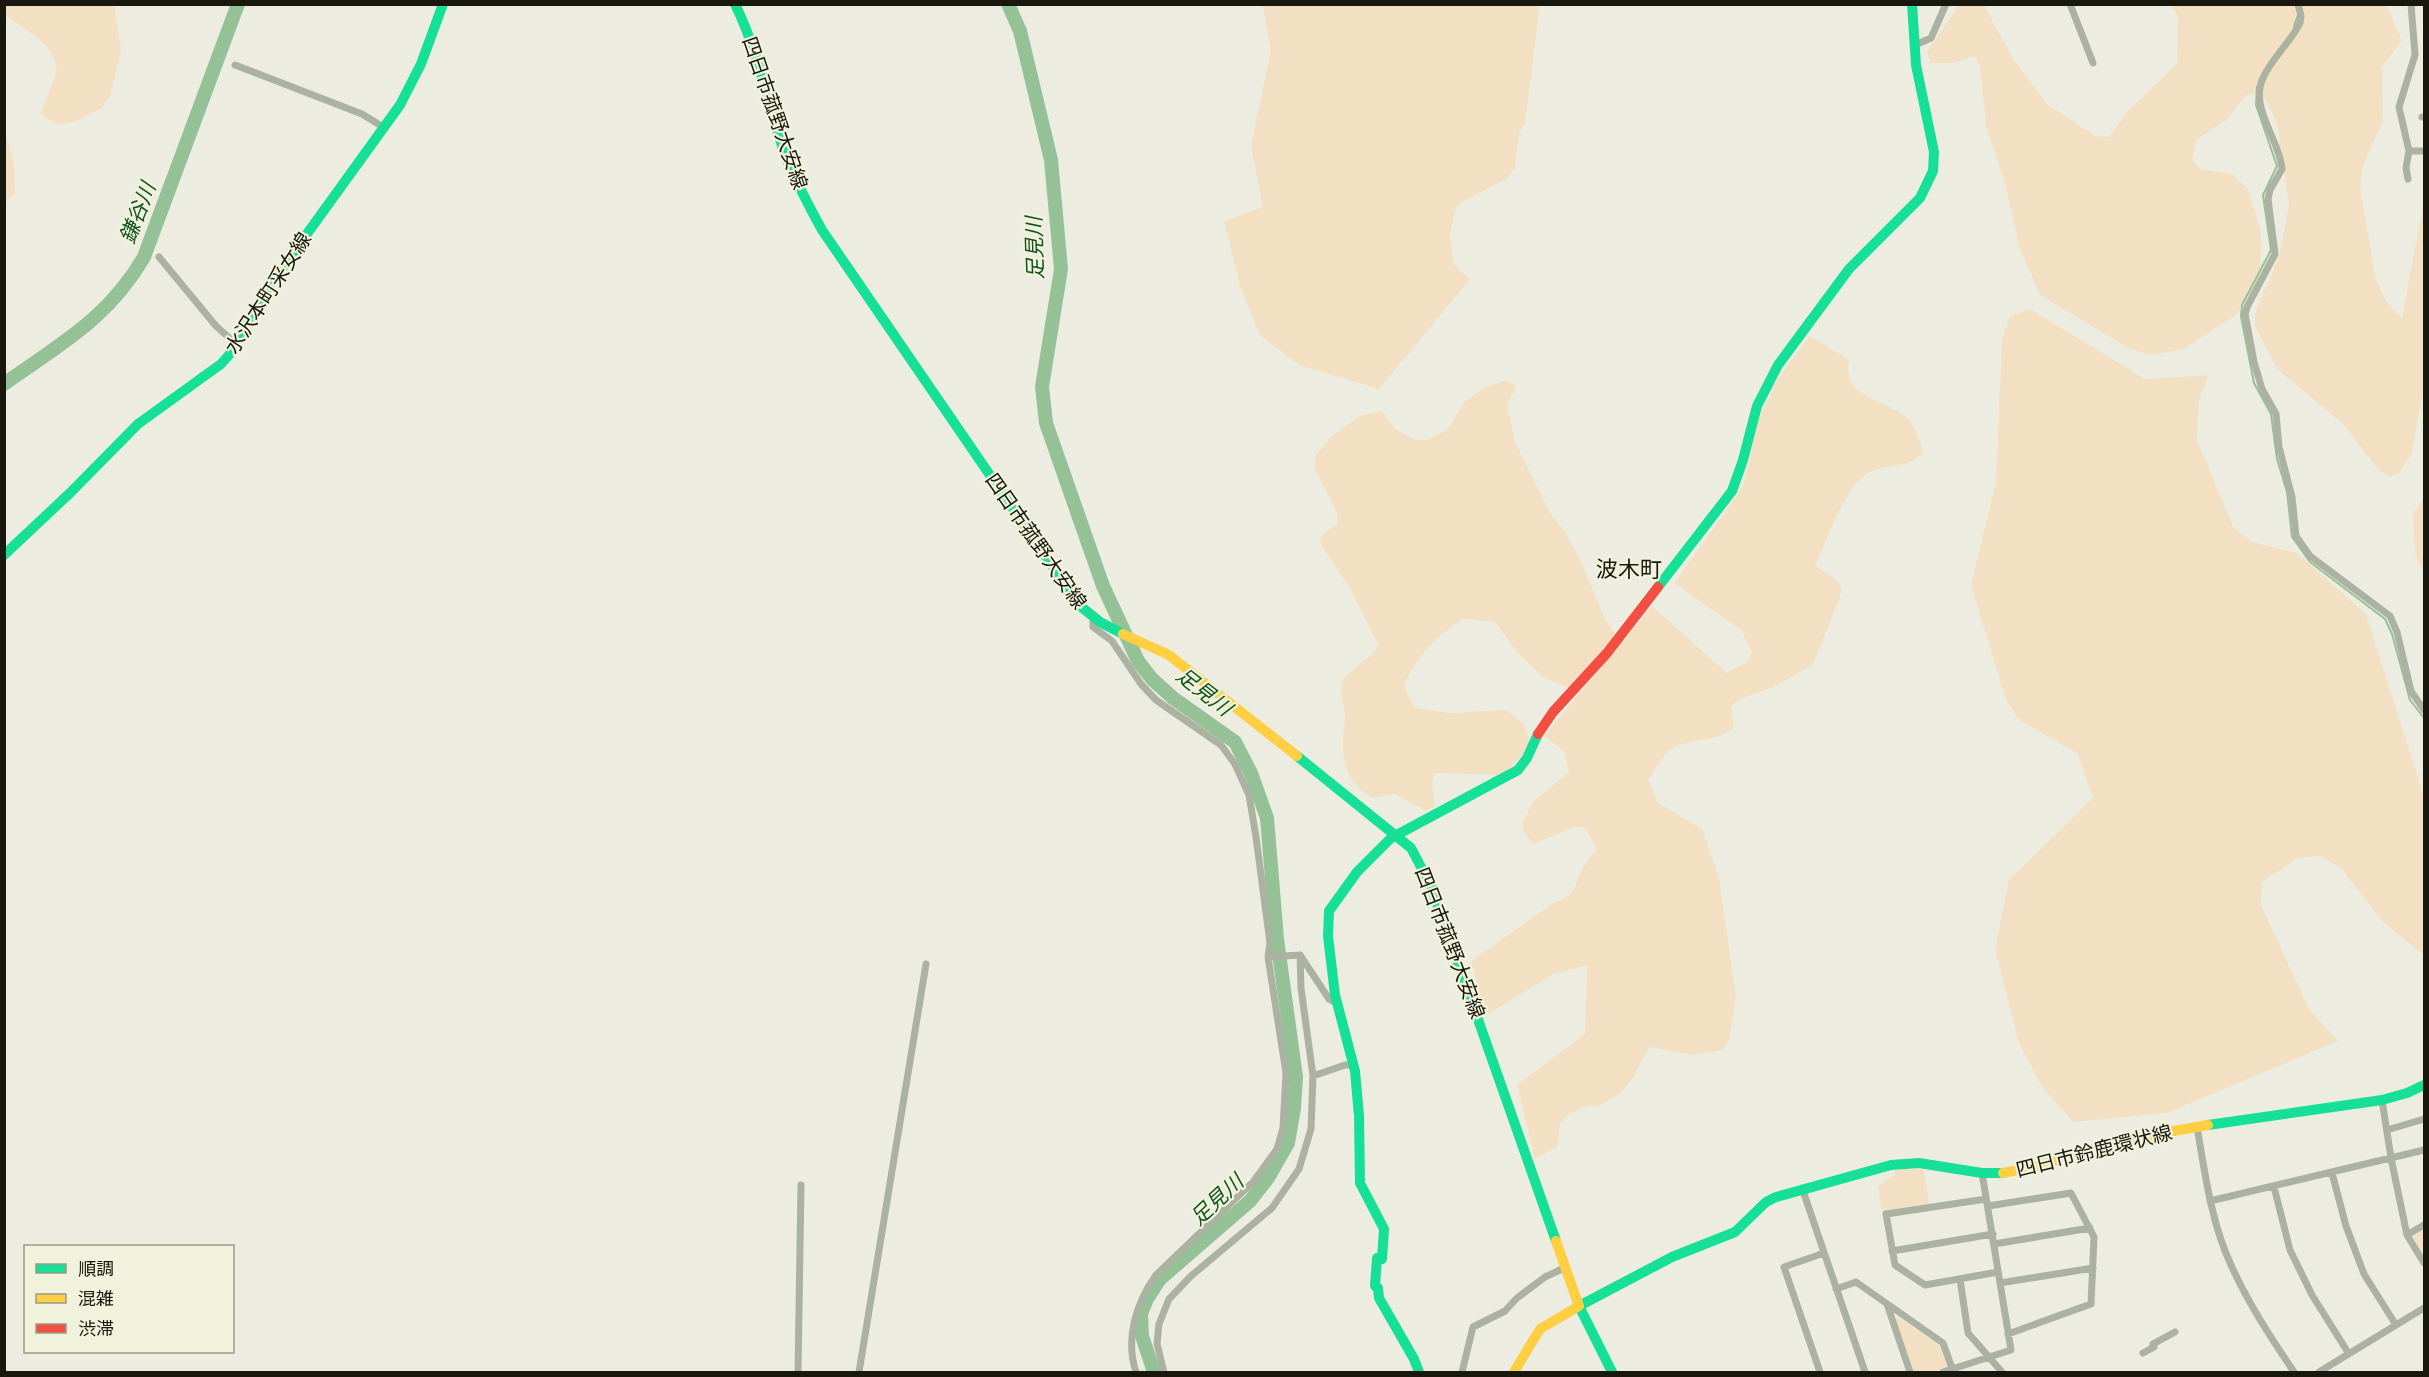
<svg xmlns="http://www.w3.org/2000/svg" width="2429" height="1377" font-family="Ubuntu,'Noto Sans JP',sans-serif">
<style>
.green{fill:#f3e0c3}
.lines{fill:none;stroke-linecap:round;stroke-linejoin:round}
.stream{stroke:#95c196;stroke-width:2}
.river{stroke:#95c196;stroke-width:14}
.street{stroke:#acb2a2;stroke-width:7}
.fast{stroke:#16e098;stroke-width:10}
.slow{stroke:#ffcf43;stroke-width:10}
.jam{stroke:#f24e42;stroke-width:10}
.labels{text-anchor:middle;stroke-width:4.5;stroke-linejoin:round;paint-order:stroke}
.street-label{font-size:20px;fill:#18180f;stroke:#f1f2db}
.water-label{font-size:21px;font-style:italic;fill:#10541e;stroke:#f1f2db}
.quarter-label{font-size:22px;fill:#18180f;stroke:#f1f2db}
</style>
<rect width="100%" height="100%" fill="#ecede0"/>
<!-- green -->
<path class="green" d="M 5,4 L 114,5 L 121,49 L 111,94 L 102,108 L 76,121 L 59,125 L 44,117 L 41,112 L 57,71 C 55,43 25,30 5,15 Z
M 1268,4 L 1538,5 L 1539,12 L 1525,124 L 1519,133 L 1515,167 L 1508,178 L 1462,202 L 1455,210 L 1450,234 L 1453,264 L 1470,279 L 1379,389 L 1299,365 L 1260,335 L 1241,289 L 1224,221 L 1263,207 L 1251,146 L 1271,51 L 1263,6 Z
M 1959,5 L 1984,5 L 2013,59 L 2048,105 L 2096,136 L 2109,137 L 2129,110 L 2177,64 L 2178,16 L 2171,5 L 2386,5 L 2402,40 L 2382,67 L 2383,120 L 2363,166 L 2360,188 L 2376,280 L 2386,301 L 2402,318 L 2424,201 L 2424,387 L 2411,455 L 2398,474 L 2388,476 L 2379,470 L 2342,423 L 2278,370 L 2255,326 L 2255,314 L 2279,256 L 2289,207 L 2277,123 L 2266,100 L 2258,93 L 2246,95 L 2225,121 L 2197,139 L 2192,160 L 2200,169 L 2232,174 L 2248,189 L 2261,233 L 2260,278 L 2236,315 L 2184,349 L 2152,355 L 2130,349 L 2040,295 L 2019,247 L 2006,186 L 1986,126 L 1980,67 L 1974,56 L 1954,63 L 1931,63 L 1927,52 Z
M 4,130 L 14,163 L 15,194 L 5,202 Z
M 2030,309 L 2145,379 L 2209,375 L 2199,399 L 2197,441 L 2234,528 L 2252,542 L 2297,553 L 2366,614 L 2424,797 L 2424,955 L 2384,923 L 2341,868 L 2320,856 L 2298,858 L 2262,882 L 2261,905 L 2309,1009 L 2338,1041 L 2167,1113 L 2073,1122 L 2041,1085 L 2019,1043 L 1995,950 L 2009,880 L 2093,798 L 2078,754 L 2018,719 L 2006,699 L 1971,585 L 1996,483 L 2002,340 L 2010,317 Z
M 1810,336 L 1849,360 C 1842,400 1885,398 1907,418 C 1915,425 1920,443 1924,452 C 1910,470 1883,462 1865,475 C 1844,490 1826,542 1815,566 L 1837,580 L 1842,591 L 1813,665 L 1771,688 L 1739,699 L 1731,707 L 1734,728 C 1715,744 1687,736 1668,752 C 1661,759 1655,771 1648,779 L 1658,803 L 1702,829 L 1719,878 L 1736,998 L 1729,1040 L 1722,1050 L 1693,1055 L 1649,1047 L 1633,1078 L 1618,1095 L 1598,1106 L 1587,1106 L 1567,1115 L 1560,1124 L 1558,1146 L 1535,1159 L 1517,1085 L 1585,1034 L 1587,965 L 1554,974 L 1486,1015 L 1471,961 L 1555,902 C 1576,896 1573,887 1582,870 C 1585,863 1592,856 1597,850 L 1586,828 L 1574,827 L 1533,844 L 1525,834 L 1522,823 L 1534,801 L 1569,772 L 1564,751 L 1544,736 L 1652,606 L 1727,673 L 1747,662 L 1752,652 L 1741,630 L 1674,583 L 1743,487 L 1759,419 L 1776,381 Z
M 1506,380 L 1516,386 L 1507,406 L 1515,442 L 1550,513 L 1565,532 L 1582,564 L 1604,617 L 1616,636 L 1571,689 L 1543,677 L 1517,652 L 1495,622 L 1462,619 C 1438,636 1415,657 1404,686 L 1415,708 L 1449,713 L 1506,710 L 1524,724 L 1531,746 L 1502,775 L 1434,773 L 1432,783 L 1435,806 L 1426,811 L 1395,794 L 1372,798 C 1366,793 1358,789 1354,783 C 1338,763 1344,736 1345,714 C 1345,702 1336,689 1345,678 C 1355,665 1370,659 1379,646 L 1351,590 L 1323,548 L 1320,537 L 1338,523 L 1337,512 L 1314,467 L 1316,455 L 1332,436 L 1360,416 L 1382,411 L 1395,429 L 1416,440 L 1427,440 L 1448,429 L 1465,401 L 1485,388 Z
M 2424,497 L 2424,574 L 2415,553 L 2413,514 Z
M 1906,1169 L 1924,1169 L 1929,1204 L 1882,1211 L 1878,1186 L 1895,1175 L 1895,1170 Z
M 2424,1229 L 2424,1255 L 2414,1238 L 2415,1235 Z
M 1898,1317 L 1939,1345 L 1947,1365 L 1945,1369 L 1934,1372 L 1913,1372 L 1895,1319 Z"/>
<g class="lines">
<!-- stream -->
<path class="stream" d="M 2294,26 L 2298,15
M 2257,87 L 2256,105 L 2277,166 L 2263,195 L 2271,250 L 2242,305 L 2241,316 L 2254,383 L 2271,414 L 2277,459 L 2287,492 L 2292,537 L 2310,562 L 2385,619 L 2392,634 L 2410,700 L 2424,718"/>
<!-- river -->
<path class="river" d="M 1008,4 L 1020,31 L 1051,160 L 1061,269 L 1042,387 L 1046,423 L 1103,586 L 1138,661 L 1152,679 L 1173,698 L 1235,742 L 1251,773 L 1267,818 L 1277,939 L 1296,1077 L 1294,1108 L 1288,1143 L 1268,1178 L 1250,1201 L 1160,1279 L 1147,1299 L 1141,1314 L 1142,1336 L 1154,1372
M 4,384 C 60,344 108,319 144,257 L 238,4"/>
<!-- street -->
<path class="street" d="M 2070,4 L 2093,63
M 2298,4 L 2301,16 L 2300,23 C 2290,43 2272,58 2263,78 C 2249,108 2280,140 2282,169 L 2270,190 L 2268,199 L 2275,254 L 2247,307 L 2245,314 L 2254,362 L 2262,389 L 2276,414 L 2279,447 L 2292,497 L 2296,536 L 2310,556 L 2390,616 L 2397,632 L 2411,691 L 2424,710
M 1915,45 L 1931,38 L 1946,4
M 235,65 L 362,114 L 383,127
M 2422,117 L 2424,117
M 2409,151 L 2424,151
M 2408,179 L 2406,168 L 2409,151 L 2399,107 L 2415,55 L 2411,4
M 159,257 L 216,326 L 236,344
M 1093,620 L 1093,627 L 1112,641 L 1141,684 L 1156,700 L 1221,745 L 1235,764 L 1249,795 L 1256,837 L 1270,943 L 1268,957 L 1286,1073 L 1283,1128 L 1277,1149 L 1253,1182 L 1156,1275 C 1136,1303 1125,1339 1136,1372
M 1300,955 L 1329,999 L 1337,1003
M 1268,957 L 1300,955
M 1313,1076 L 1345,1065 L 1354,1065
M 2382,1100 L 2391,1158 L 2407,1235 L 2424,1263
M 2197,1127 C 2205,1173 2211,1222 2231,1265 C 2248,1303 2271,1338 2294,1372
M 2387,1130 L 2424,1119
M 2332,1173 L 2346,1226 L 2364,1274 L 2396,1325
M 2274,1187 L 2290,1250 L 2312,1295 L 2349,1354
M 1802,1188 L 1865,1372
M 1986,1199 L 1886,1214 L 1895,1265 L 1925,1285 L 1998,1272
M 2210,1201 L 2424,1150
M 1988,1206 L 2071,1193 L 2094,1237 L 2091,1304 L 2008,1334
M 2407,1235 L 2424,1225
M 1994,1244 L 2090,1228
M 1892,1251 L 1993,1234
M 1960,1279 L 1968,1333 L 2002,1372
M 2000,1283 L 2093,1268
M 1836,1289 L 1856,1282 L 1943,1343 L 1953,1371
M 1887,1304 L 1910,1372
M 2153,1344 L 2175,1332
M 2143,1353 L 2154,1347
M 798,1372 L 801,1185
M 859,1372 L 926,964
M 1164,1372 L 1157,1344 L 1159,1324 L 1169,1299 L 1191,1276 L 1272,1208 L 1299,1169 L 1311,1129 L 1313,1076 L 1301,988 L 1300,955
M 1462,1372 L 1473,1327 L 1505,1311 L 1517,1298 L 1545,1277 L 1566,1267
M 1820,1372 L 1784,1267 L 1824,1253
M 1943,1372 L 2011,1350 L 1982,1173
M 2319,1372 L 2424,1308"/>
<!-- fast -->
<path class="fast" d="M 735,4 C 758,51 768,103 784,152 C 794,179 808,204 822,230 L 1079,605 L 1100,622 L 1123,634
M 4,555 L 71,492 L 138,424 L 221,364 L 229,355 L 265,292 L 400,105 L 421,64 L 443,4
M 1658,587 L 1732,491 L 1743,460 L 1757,406 L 1778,365 L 1849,269 L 1920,198 L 1933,171 L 1934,152 L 1916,65 L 1912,4
M 1297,756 L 1411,848 L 1431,886 L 1556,1241
M 2208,1125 L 2382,1100 L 2407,1093 L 2424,1085
M 1419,1372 L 1414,1359 L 1379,1298 L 1378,1288 L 1375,1286 L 1377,1258 L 1382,1259 L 1384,1229 L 1360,1183 L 1359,1116 L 1355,1071 L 1335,995 L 1328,936 L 1329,911 L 1357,872 L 1391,838 L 1518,770 L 1527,758 L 1538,734
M 1612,1372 L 1579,1306 L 1672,1257 L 1735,1232 L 1766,1202 L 1776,1197 L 1891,1165 L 1919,1163 L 1982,1173 L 2003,1173"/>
<!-- slow -->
<path class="slow" d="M 1123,634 L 1169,655 L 1297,756
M 2003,1173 L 2042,1165 L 2117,1141 L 2208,1125
M 1514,1372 L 1540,1329 L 1579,1306 L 1556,1241"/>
<!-- jam -->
<path class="jam" d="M 1538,734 L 1553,712 L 1607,653 L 1658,587"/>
</g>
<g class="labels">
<!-- street labels -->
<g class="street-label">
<text transform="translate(775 113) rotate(71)" y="7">四日市菰野大安線</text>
<text transform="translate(268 293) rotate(-57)" y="7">水沢本町采女線</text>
<text transform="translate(1036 541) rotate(55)" y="7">四日市菰野大安線</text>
<text transform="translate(1450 943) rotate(69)" y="7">四日市菰野大安線</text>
<text transform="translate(2094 1151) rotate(-14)" y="7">四日市鈴鹿環状線</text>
</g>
<!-- water labels -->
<g class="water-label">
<text transform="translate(138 213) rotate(-69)" y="7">鎌谷川</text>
<text transform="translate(1035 248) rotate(-92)" y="7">足見川</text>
<text transform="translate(1204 692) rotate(38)" y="7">足見川</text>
<text transform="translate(1217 1200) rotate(-43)" y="7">足見川</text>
</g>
<!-- quarter labels -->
<g class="quarter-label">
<text x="1629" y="577">波木町</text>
</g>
</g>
<!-- border -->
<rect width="2429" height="1377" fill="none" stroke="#18180f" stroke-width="12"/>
<!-- legend -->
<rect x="24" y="1245" width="210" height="108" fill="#f1f2db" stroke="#9a9b89" stroke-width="1.5"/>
<rect x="36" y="1264" width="30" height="9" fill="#16e098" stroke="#9a9b89" stroke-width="1.5"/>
<text x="78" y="1275" font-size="18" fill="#18180f">順調</text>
<rect x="36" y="1294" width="30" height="9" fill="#ffcf43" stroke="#9a9b89" stroke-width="1.5"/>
<text x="78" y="1305" font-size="18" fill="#18180f">混雑</text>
<rect x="36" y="1324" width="30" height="9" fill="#f24e42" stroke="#9a9b89" stroke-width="1.5"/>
<text x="78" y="1335" font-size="18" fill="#18180f">渋滞</text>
</svg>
